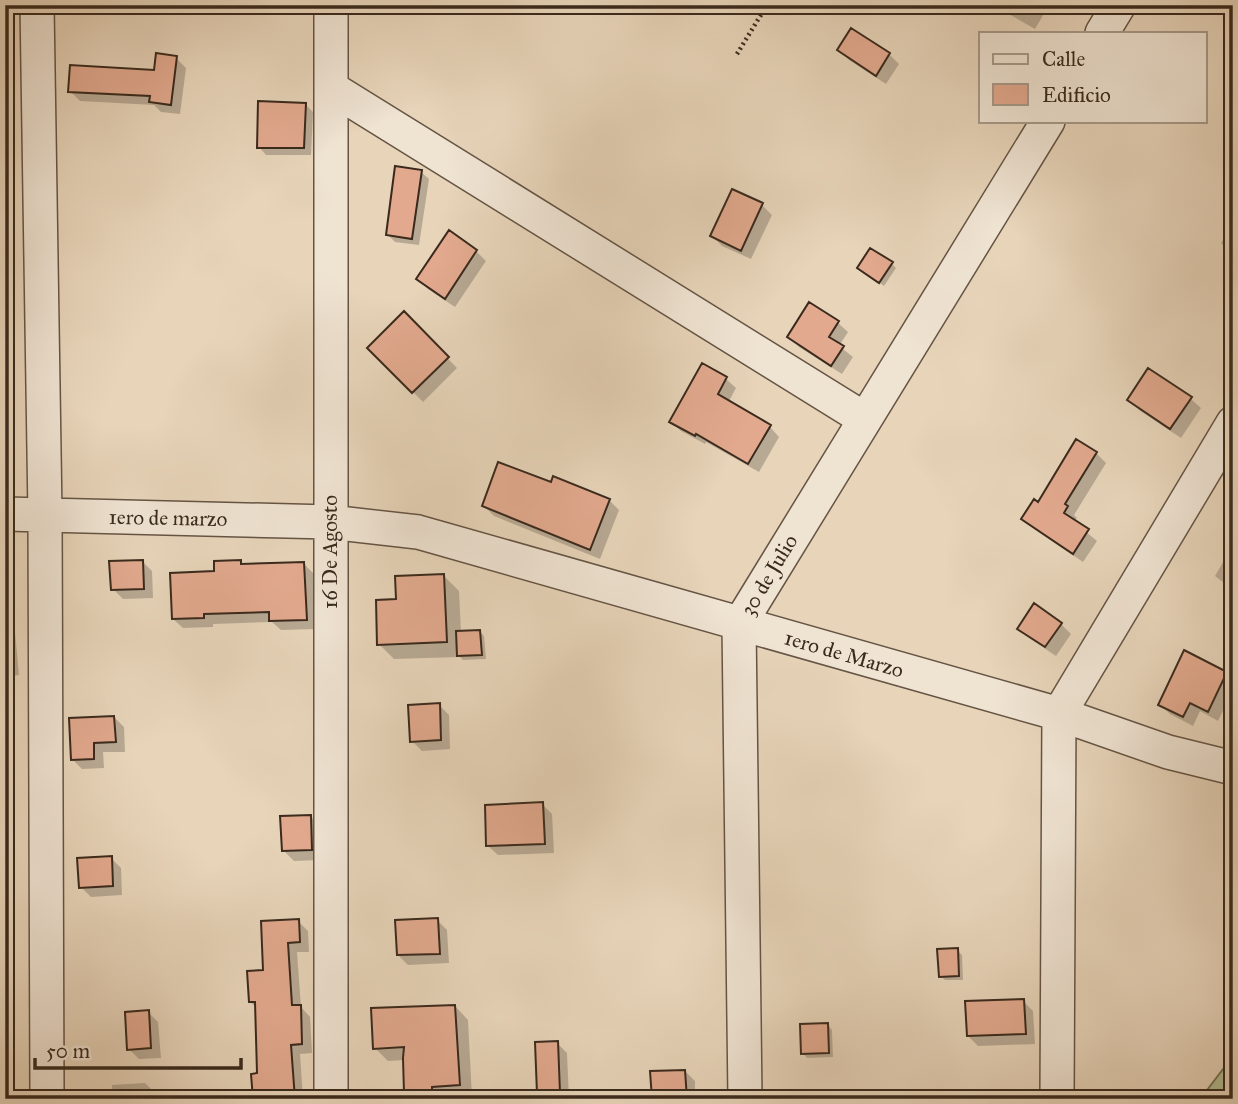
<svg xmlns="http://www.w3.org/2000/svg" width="1238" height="1104" font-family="'IM FELL Great Primer',serif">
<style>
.green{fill:#b1be92;stroke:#767458;stroke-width:2}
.shadow{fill:#0003}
.building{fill:#e2a98e;stroke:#3a2a1d;stroke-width:2}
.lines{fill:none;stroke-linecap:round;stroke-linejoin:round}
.minor-casing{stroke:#655444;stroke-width:36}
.path{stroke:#3a2a1d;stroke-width:4.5;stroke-dasharray:2 3.5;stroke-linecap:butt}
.minor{stroke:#efe3d2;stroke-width:33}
.labels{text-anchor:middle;stroke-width:5;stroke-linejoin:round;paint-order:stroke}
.street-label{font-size:21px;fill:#3a2a1d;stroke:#efe3d2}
</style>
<rect width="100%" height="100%" fill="#e7d4b9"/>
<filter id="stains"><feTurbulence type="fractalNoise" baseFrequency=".00286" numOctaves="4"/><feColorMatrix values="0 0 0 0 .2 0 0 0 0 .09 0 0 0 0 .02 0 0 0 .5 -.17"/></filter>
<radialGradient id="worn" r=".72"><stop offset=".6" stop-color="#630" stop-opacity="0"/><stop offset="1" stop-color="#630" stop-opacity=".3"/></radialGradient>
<!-- green -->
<path class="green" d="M 1233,1056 L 1233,1099 L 1201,1099 L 1201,1098 Z"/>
<!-- shadow -->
<path class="shadow" d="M 993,5 L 1049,5 L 1035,29 Z
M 839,50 L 889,54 L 899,64 L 886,84 L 849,60 Z
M 176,58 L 186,68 L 180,114 L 161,112 L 154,105 L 80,101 L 70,91 L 155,71 Z
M 305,104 L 313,112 L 311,155 L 266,155 L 259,147 Z
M 421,172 L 429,179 L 419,245 L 395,242 L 387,234 Z
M 762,205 L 772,215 L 751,259 L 722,246 L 712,236 Z
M 1233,225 L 1233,255 L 1221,243 Z
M 476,251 L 486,261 L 455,307 L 428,289 L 418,279 Z
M 892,264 L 896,268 L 884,286 L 859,268 Z
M 810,304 L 838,323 L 848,332 L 839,346 L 853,357 L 842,374 L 799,347 L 789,337 Z
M 404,314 L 457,368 L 423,402 L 369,348 Z
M 1149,371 L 1191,399 L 1201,408 L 1181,438 L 1139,410 L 1130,400 Z
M 726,379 L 736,388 L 728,403 L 770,427 L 779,437 L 759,472 L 706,442 L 705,444 L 681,431 L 671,422 Z
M 1077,441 L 1096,453 L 1106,463 L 1074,515 L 1077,518 L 1074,522 L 1097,541 L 1083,562 L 1033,528 L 1023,519 L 1039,504 Z
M 552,484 L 609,500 L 619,510 L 600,559 L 494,516 L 484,506 Z
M 1233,545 L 1233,590 L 1215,576 Z
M 142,561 L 152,571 L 153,598 L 123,599 L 113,589 Z
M 240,561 L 245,566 L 303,563 L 313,573 L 316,629 L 281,630 L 272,622 L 213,624 L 213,627 L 183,628 L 173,619 L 216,572 Z
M 444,576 L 459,591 L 461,633 L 480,632 L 484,636 L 486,659 L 463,660 L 460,657 L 394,659 L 379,644 Z
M 5,583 L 11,589 L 19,675 L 5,677 Z
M 1061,624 L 1071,634 L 1056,656 L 1029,638 L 1019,628 Z
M 1226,673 L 1233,680 L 1233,690 L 1218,721 L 1200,711 L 1193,726 L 1170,714 L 1160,704 Z
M 439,705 L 449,715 L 450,749 L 422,751 L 412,741 Z
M 114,717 L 124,727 L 125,752 L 103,752 L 104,768 L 82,769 L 72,759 Z
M 542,804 L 552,814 L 554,853 L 498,855 L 488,846 Z
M 311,817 L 321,827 L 321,860 L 294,861 L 284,851 Z
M 111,858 L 121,868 L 122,895 L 91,897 L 81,887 Z
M 437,920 L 447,930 L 449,963 L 408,965 L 398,955 Z
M 298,921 L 308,931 L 309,952 L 297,952 L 301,1007 L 310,1017 L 312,1053 L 300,1054 L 303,1099 L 254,1099 L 259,1075 L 257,1008 L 250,1002 L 265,972 Z
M 957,950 L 962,955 L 963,980 L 945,980 L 940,976 Z
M 1023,1001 L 1033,1011 L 1035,1044 L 978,1046 L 968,1036 Z
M 455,1006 L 468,1020 L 472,1098 L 413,1099 L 406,1092 L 404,1060 L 388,1061 L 375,1048 Z
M 148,1012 L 158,1022 L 161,1058 L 139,1059 L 129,1049 Z
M 828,1025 L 832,1030 L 833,1057 L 807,1058 L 803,1053 Z
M 557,1043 L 567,1053 L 569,1099 L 545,1099 L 539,1093 Z
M 685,1071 L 695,1081 L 695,1099 L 654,1099 Z
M 145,1083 L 152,1090 L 153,1099 L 113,1099 L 112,1085 Z"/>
<!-- building -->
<path class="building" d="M 851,28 L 890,53 L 876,76 L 837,50 Z
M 156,53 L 177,56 L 171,105 L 149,102 L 150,96 L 68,92 L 70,65 L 154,70 Z
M 258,101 L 306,103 L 304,148 L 257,148 Z
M 395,166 L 422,170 L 412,239 L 386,235 Z
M 732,189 L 763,203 L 741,251 L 710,236 Z
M 449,230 L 477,250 L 445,299 L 416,279 Z
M 870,248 L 893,262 L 879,283 L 857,268 Z
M 809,302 L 839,321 L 829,337 L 844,346 L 831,366 L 787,337 Z
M 404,311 L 449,357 L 412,393 L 367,348 Z
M 702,363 L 727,377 L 718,394 L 771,425 L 748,464 L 696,434 L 695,436 L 669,422 Z
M 1148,368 L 1192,397 L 1170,429 L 1127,400 Z
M 1076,439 L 1097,452 L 1065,504 L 1068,506 L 1064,513 L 1089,529 L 1073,554 L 1021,519 L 1034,499 L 1038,502 Z
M 498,462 L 551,482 L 553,476 L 610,499 L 590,550 L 482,506 Z
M 143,560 L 144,589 L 111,590 L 109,561 Z
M 241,560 L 241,564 L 304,562 L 307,620 L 269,621 L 269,612 L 204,614 L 204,618 L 172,619 L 170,573 L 214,571 L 214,561 Z
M 444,574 L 447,642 L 377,645 L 376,600 L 396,599 L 395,576 Z
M 1034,603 L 1062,623 L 1045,647 L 1017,629 Z
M 480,630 L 482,655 L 457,656 L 456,631 Z
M 1184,650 L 1227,672 L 1208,712 L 1190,703 L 1183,717 L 1158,705 Z
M 440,703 L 441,740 L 410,742 L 408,705 Z
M 114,716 L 116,742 L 94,743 L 94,759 L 71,760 L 69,718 Z
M 543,802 L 545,844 L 486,846 L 485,805 Z
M 311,815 L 312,850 L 282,851 L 280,816 Z
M 112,856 L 113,886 L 79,888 L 77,858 Z
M 438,918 L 440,954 L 397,955 L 395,920 Z
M 299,919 L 300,942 L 288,943 L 292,1005 L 301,1005 L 302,1044 L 291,1045 L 295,1099 L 253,1099 L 251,1074 L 257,1073 L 255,1002 L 249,1002 L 247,971 L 263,970 L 261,921 Z
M 958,948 L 959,976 L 939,977 L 937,949 Z
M 1024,999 L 1026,1034 L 967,1036 L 965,1001 Z
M 455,1005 L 460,1085 L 432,1087 L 432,1091 L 404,1093 L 403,1058 L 404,1047 L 373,1049 L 371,1008 Z
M 149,1010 L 151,1048 L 127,1050 L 125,1012 Z
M 828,1023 L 829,1053 L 801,1054 L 800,1024 Z
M 558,1041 L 560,1093 L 537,1094 L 535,1042 Z
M 685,1070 L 687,1099 L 652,1099 L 650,1071 Z"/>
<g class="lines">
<!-- minor casing -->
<g class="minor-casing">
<path id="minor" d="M 37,5 L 45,515 L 47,1099
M 331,5 L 331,1099
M 1102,33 L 1119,5
M 331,88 L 863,418
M 5,514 L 330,522 L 418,532 L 1059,714 L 1168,752 L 1233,768
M 745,1099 L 739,625 L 1048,121
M 1057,1099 L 1059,714 L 1233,423"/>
</g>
<!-- path -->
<path class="path" d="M 737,54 L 767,5"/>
<!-- minor -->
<use href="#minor" class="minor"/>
</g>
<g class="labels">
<!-- street labels -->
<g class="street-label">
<text transform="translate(168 518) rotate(1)" y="7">1ero de marzo</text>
<text transform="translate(330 552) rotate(-90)" y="7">16 De Agosto</text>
<text transform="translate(769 575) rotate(-59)" y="7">30 de Julio</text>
<text transform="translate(844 654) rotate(16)" y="7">1ero de Marzo</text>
</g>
</g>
<!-- margin -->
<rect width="1238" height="1104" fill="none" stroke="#e7d4b9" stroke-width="28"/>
<rect x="7" y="7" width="1224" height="1090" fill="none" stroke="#3a2a1d" stroke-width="3.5"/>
<rect x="14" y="14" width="1210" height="1076" fill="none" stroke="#3a2a1d" stroke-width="2"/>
<!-- legend -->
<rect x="979" y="32" width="228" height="91" fill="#efe3d2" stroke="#a7998a" stroke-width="2"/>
<rect x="993" y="54" width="35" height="10" fill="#efe3d2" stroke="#a7998a" stroke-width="2"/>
<text x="1042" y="66" font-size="21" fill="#3a2a1d">Calle</text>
<rect x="993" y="84" width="35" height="21" fill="#e2a98e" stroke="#a7998a" stroke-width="2"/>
<text x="1042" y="102" font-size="21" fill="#3a2a1d">Edificio</text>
<!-- scale -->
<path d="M35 1058v10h206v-10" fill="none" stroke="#3a2a1d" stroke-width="3.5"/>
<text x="46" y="1058" font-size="21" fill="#3a2a1d" stroke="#efe3d2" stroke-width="5" paint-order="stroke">50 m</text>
<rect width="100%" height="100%" filter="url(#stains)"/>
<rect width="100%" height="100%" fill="url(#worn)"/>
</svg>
